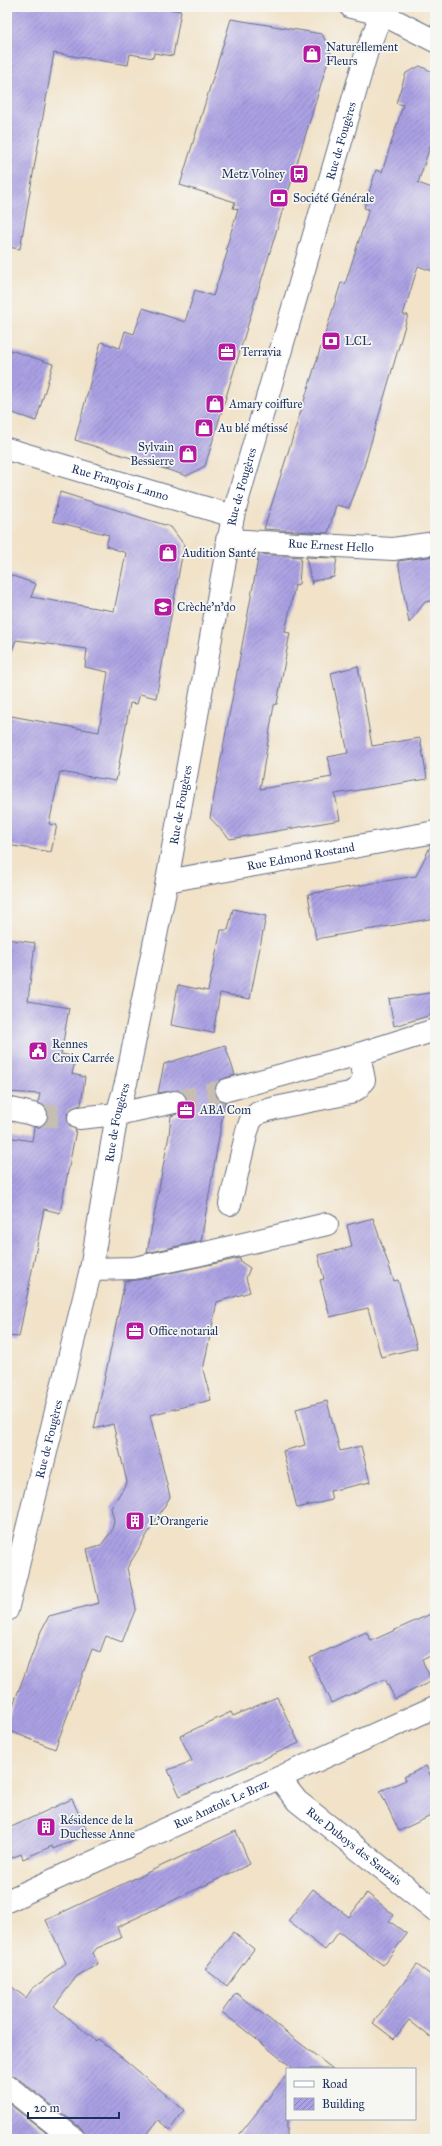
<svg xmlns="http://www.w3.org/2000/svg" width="442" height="2146" font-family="'IM FELL Great Primer',serif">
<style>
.building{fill:url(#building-hatch)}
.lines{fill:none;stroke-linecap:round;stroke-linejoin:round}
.minor-tunnel{stroke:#c6beb3;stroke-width:22;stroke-dasharray:22 11;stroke-linecap:butt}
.minor-casing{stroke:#666e83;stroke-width:24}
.major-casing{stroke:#666e83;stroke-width:24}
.minor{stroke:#fff;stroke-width:22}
.major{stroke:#fff;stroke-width:22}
.labels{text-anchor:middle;stroke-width:3.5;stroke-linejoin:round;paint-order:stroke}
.poi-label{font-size:12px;fill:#1b2f5e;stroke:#f6f6f2;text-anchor:start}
.street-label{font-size:12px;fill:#1b2f5e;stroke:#f6f6f2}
</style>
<defs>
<pattern id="building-hatch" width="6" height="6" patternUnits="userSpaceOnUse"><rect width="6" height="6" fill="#aaa0e3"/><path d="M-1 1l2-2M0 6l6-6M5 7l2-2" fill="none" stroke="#8a83bb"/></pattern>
</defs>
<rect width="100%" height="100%" fill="#f6f6f2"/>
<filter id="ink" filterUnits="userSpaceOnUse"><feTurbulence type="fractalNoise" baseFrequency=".025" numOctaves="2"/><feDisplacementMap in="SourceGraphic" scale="8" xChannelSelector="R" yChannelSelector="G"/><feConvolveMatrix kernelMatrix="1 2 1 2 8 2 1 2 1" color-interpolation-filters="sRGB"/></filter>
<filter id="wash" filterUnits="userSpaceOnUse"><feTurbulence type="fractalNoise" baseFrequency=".012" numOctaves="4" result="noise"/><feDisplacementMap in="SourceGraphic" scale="16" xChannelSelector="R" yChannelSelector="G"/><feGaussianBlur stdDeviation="0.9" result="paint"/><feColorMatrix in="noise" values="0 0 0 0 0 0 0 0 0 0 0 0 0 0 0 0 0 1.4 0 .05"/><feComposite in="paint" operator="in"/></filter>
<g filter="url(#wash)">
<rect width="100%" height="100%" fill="#f1e2c8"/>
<g id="blocks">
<!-- building -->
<path class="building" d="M 7,7 L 154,7 L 181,11 L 173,56 L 154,53 L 153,58 L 130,54 L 128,65 L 54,53 L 20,249 L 7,247 Z
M 231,19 L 322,34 L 331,51 L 205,466 L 187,476 L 75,440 L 101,342 L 120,348 L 125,331 L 134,334 L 143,308 L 185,322 L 195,290 L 213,296 L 228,250 L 226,249 L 238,209 L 233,208 L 235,202 L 180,185 Z
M 420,66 L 435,73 L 435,131 L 418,183 L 435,189 L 435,272 L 418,266 L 403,315 L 408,315 L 361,477 L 349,508 L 336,505 L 328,533 L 264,529 L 341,283 L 345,284 L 369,209 L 364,208 L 376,170 L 382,172 L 403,105 L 396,103 L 406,73 Z
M 7,349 L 53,364 L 36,421 L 7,411 Z
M 60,492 L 171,527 L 184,545 L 156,698 L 140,694 L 137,704 L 130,703 L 116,781 L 60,772 L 49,824 L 57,825 L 51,852 L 7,845 L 7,733 L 11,716 L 99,732 L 108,672 L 85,667 L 87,649 L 16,640 L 10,656 L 7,656 L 7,574 L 36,584 L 31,597 L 114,611 L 126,553 L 106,546 L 109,535 L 53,521 Z
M 259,554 L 301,557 L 299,584 L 295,585 L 285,632 L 290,633 L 277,704 L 274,705 L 260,789 L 332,777 L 328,757 L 348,753 L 331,673 L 358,666 L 372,746 L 420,738 L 427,779 L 335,794 L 340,820 L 230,839 L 210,818 Z
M 435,556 L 435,600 L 425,602 L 409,623 L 398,561 Z
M 306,557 L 337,558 L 334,577 L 313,581 L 312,585 Z
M 431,845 L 435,845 L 435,918 L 316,939 L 308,894 L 416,876 Z
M 233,909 L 266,916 L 250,999 L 220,993 L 213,1033 L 171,1025 L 178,985 L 208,991 L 221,930 L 228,930 Z
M 7,939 L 35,943 L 28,1001 L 69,1008 L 61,1054 L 76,1057 L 72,1074 L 85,1077 L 81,1105 L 72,1108 L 67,1113 L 69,1125 L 76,1130 L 60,1213 L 44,1209 L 19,1337 L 7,1336 L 7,1137 L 32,1141 L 34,1127 L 40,1127 L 45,1123 L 48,1112 L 44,1106 L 38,1103 L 40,1094 L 7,1092 Z
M 435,992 L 435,1014 L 394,1026 L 389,999 Z
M 225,1045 L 235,1075 L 218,1081 L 215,1087 L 218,1099 L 225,1102 L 201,1241 L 147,1253 L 169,1135 L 171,1116 L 183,1112 L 187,1106 L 187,1099 L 179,1090 L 158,1093 L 164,1064 Z
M 373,1218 L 394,1281 L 398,1280 L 417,1348 L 381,1357 L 368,1308 L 330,1317 L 320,1280 L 324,1279 L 318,1255 L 352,1247 L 347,1225 Z
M 240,1258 L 241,1262 L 250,1268 L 246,1278 L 250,1292 L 217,1302 L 203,1370 L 211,1400 L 150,1415 L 170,1497 L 127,1568 L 136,1608 L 122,1642 L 106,1636 L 100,1652 L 92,1649 L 55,1749 L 7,1730 L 7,1721 L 41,1631 L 49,1616 L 99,1603 L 87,1549 L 101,1545 L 112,1531 L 114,1520 L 111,1508 L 127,1482 L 113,1424 L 94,1429 L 125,1281 L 137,1280 Z
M 327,1401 L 340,1451 L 361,1446 L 370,1482 L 330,1491 L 332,1500 L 297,1508 L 283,1451 L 305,1445 L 296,1409 Z
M 435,1612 L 435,1654 L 422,1660 L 432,1681 L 395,1699 L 385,1679 L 331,1703 L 310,1658 L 366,1632 L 371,1641 Z
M 277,1697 L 299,1743 L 180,1796 L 168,1770 L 192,1761 L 180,1736 L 231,1712 L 233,1716 Z
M 426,1766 L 435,1785 L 435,1814 L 399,1831 L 380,1791 L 406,1780 L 404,1777 Z
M 72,1799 L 88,1834 L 53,1849 L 52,1846 L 23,1859 L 21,1854 L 7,1860 L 7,1829 Z
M 236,1831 L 250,1864 L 117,1927 L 121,1938 L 97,1948 L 93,1953 L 98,1964 L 77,1976 L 54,2006 L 96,2041 L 98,2039 L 125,2060 L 184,2110 L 170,2130 L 158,2120 L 144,2139 L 86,2139 L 82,2129 L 15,2076 L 7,2074 L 7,1983 L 26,1998 L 32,1989 L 66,1963 L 46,1920 Z
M 313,1889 L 349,1917 L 367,1893 L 394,1915 L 389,1921 L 407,1934 L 383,1965 L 339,1932 L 325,1950 L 288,1921 Z
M 233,1932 L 254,1949 L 227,1986 L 205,1969 Z
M 417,1965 L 435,1978 L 435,2041 L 409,2020 L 394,2039 L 373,2023 Z
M 236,1993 L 287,2033 L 333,2069 L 294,2069 L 222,2012 Z
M 287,2074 L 287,2139 L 236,2139 L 262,2106 Z
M 7,2102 L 54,2139 L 7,2139 Z"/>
</g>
</g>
<g filter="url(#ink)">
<use href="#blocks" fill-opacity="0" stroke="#666e83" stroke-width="1"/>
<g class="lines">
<!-- minor-tunnel -->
<path class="minor-tunnel" d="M 175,1102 L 227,1090
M 36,1115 L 79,1118"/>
<!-- minor casing -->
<g class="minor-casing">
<g id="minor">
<path id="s1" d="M 7,449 L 233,516"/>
<path id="s2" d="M 227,540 L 393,549 L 435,543"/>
<path id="s3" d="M 167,881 L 435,832"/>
<path d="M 227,1090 L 359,1054 L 435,1030"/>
<path d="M 7,1108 L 36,1115"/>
<path d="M 79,1118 L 117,1114 L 175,1102"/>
<path d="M 230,1204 L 247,1131 L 251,1120 L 258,1113 L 275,1108 L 350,1093 L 358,1088 L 364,1080 L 359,1054"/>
<path d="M 91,1269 L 134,1268 L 197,1255 L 327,1224"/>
<path id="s4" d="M 279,1778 L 297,1801 L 435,1910"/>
<path id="s5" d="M 7,1901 L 435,1707"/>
</g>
</g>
<!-- major casing -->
<g class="major-casing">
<g id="major">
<path d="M 351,7 L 382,14 L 435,41"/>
<path id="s6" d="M 7,1610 L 91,1269 L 117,1114 L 126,1083 L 167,881 L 233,516 L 367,51 L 384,7"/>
<path d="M 7,2086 L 74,2139"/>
</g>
</g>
<!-- minor -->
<use href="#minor" class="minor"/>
<!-- major -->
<use href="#major" class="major"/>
</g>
</g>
<!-- icons -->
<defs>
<g id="shop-square" transform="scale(1)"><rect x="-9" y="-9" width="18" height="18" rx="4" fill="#b5179e" stroke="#f6f6f2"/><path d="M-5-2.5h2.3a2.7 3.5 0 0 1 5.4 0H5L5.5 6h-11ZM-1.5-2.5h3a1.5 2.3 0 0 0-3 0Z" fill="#fff"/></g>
<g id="bus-square" transform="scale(1)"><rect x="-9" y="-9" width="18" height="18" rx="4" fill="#b5179e" stroke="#f6f6f2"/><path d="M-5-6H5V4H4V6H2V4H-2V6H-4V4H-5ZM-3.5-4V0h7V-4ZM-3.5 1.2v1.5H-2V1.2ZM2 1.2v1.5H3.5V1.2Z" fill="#fff"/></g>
<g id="bank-square" transform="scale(1)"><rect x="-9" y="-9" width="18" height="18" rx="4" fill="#b5179e" stroke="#f6f6f2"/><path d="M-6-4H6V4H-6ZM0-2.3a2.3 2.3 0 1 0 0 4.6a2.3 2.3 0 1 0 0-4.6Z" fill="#fff"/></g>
<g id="office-square" transform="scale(1)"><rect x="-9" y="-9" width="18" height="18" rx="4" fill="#b5179e" stroke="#f6f6f2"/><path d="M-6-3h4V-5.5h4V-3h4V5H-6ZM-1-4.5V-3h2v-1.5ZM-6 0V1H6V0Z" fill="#fff"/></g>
<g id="school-square" transform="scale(1)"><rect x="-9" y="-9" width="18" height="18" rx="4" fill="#b5179e" stroke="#f6f6f2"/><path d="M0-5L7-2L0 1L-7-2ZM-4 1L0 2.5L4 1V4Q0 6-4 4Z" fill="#fff"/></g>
<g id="civic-square" transform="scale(1)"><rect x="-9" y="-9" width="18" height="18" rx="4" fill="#b5179e" stroke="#f6f6f2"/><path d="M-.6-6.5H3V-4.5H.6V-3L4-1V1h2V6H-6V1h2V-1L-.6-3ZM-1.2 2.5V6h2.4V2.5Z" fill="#fff"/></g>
<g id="building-square" transform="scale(1)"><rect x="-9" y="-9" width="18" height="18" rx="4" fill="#b5179e" stroke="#f6f6f2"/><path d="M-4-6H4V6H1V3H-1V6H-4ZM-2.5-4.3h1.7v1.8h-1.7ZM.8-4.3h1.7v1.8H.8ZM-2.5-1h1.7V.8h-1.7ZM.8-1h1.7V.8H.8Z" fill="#fff"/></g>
</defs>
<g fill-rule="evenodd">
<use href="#shop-square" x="312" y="54"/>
<use href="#bus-square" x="299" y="174"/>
<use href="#bank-square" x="279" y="198"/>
<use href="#bank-square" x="331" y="341"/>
<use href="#office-square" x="227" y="352"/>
<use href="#shop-square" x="215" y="404"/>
<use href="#shop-square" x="204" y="428"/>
<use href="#shop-square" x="188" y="454"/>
<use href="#shop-square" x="168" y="553"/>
<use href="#school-square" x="163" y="607"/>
<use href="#civic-square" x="38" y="1051"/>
<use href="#office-square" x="186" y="1110"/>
<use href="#office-square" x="135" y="1331"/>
<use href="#building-square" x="135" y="1521"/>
<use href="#building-square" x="46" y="1827"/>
</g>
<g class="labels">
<!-- poi labels -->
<g class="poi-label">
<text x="326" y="51">Naturellement<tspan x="326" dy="14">Fleurs</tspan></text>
<text x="285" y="178" text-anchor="end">Metz Volney</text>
<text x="293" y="202">Société Générale</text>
<text x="345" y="345">LCL</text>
<text x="241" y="356">Terravia</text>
<text x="229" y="408">Amary coiffure</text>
<text x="218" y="432">Au blé métissé</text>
<text x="174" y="451" text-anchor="end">Sylvain<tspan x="174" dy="14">Bessierre</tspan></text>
<text x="182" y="557">Audition Santé</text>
<text x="177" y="611">Crèche'n'do</text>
<text x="52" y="1048">Rennes<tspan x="52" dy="14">Croix Carrée</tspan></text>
<text x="200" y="1114">ABA Com</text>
<text x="149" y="1335">Office notarial</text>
<text x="149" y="1525">L'Orangerie</text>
<text x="60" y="1824">Résidence de la<tspan x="60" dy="14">Duchesse Anne</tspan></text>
</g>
<!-- street labels -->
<g class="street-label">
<text dy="4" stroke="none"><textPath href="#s6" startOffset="1508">Rue de Fougères</textPath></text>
<text dy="4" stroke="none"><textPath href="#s1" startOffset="118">Rue François Lanno</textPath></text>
<text dy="4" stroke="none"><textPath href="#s6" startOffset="1148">Rue de Fougères</textPath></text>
<text dy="4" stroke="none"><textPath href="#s2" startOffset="104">Rue Ernest Hello</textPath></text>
<text dy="4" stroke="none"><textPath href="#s6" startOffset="824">Rue de Fougères</textPath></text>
<text dy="4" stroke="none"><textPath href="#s3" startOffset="136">Rue Edmond Rostand</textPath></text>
<text dy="4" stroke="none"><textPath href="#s6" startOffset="500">Rue de Fougères</textPath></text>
<text dy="4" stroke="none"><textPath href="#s6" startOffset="176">Rue de Fougères</textPath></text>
<text dy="4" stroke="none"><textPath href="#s5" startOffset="235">Rue Anatole Le Braz</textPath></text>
<text dy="4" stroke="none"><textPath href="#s4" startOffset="102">Rue Duboys des Sauzais</textPath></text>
</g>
</g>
<!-- margin -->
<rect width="442" height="2146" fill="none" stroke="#f6f6f2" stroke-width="24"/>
<!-- legend -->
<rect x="286" y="2068" width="130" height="52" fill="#f6f6f2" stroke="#9ea6b7"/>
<rect x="294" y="2081" width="20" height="6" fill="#ffffff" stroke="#9ea6b7"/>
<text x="322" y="2088" font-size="12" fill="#1b2f5e">Road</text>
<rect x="294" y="2098" width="20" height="12" fill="url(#building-hatch)" stroke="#9ea6b7"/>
<text x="322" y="2108" font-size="12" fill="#1b2f5e">Building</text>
<!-- scale -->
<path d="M28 2112v6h91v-6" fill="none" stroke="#1b2f5e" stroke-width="2"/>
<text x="34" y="2112" font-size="12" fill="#1b2f5e" stroke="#f6f6f2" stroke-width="3" paint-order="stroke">20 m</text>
</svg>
